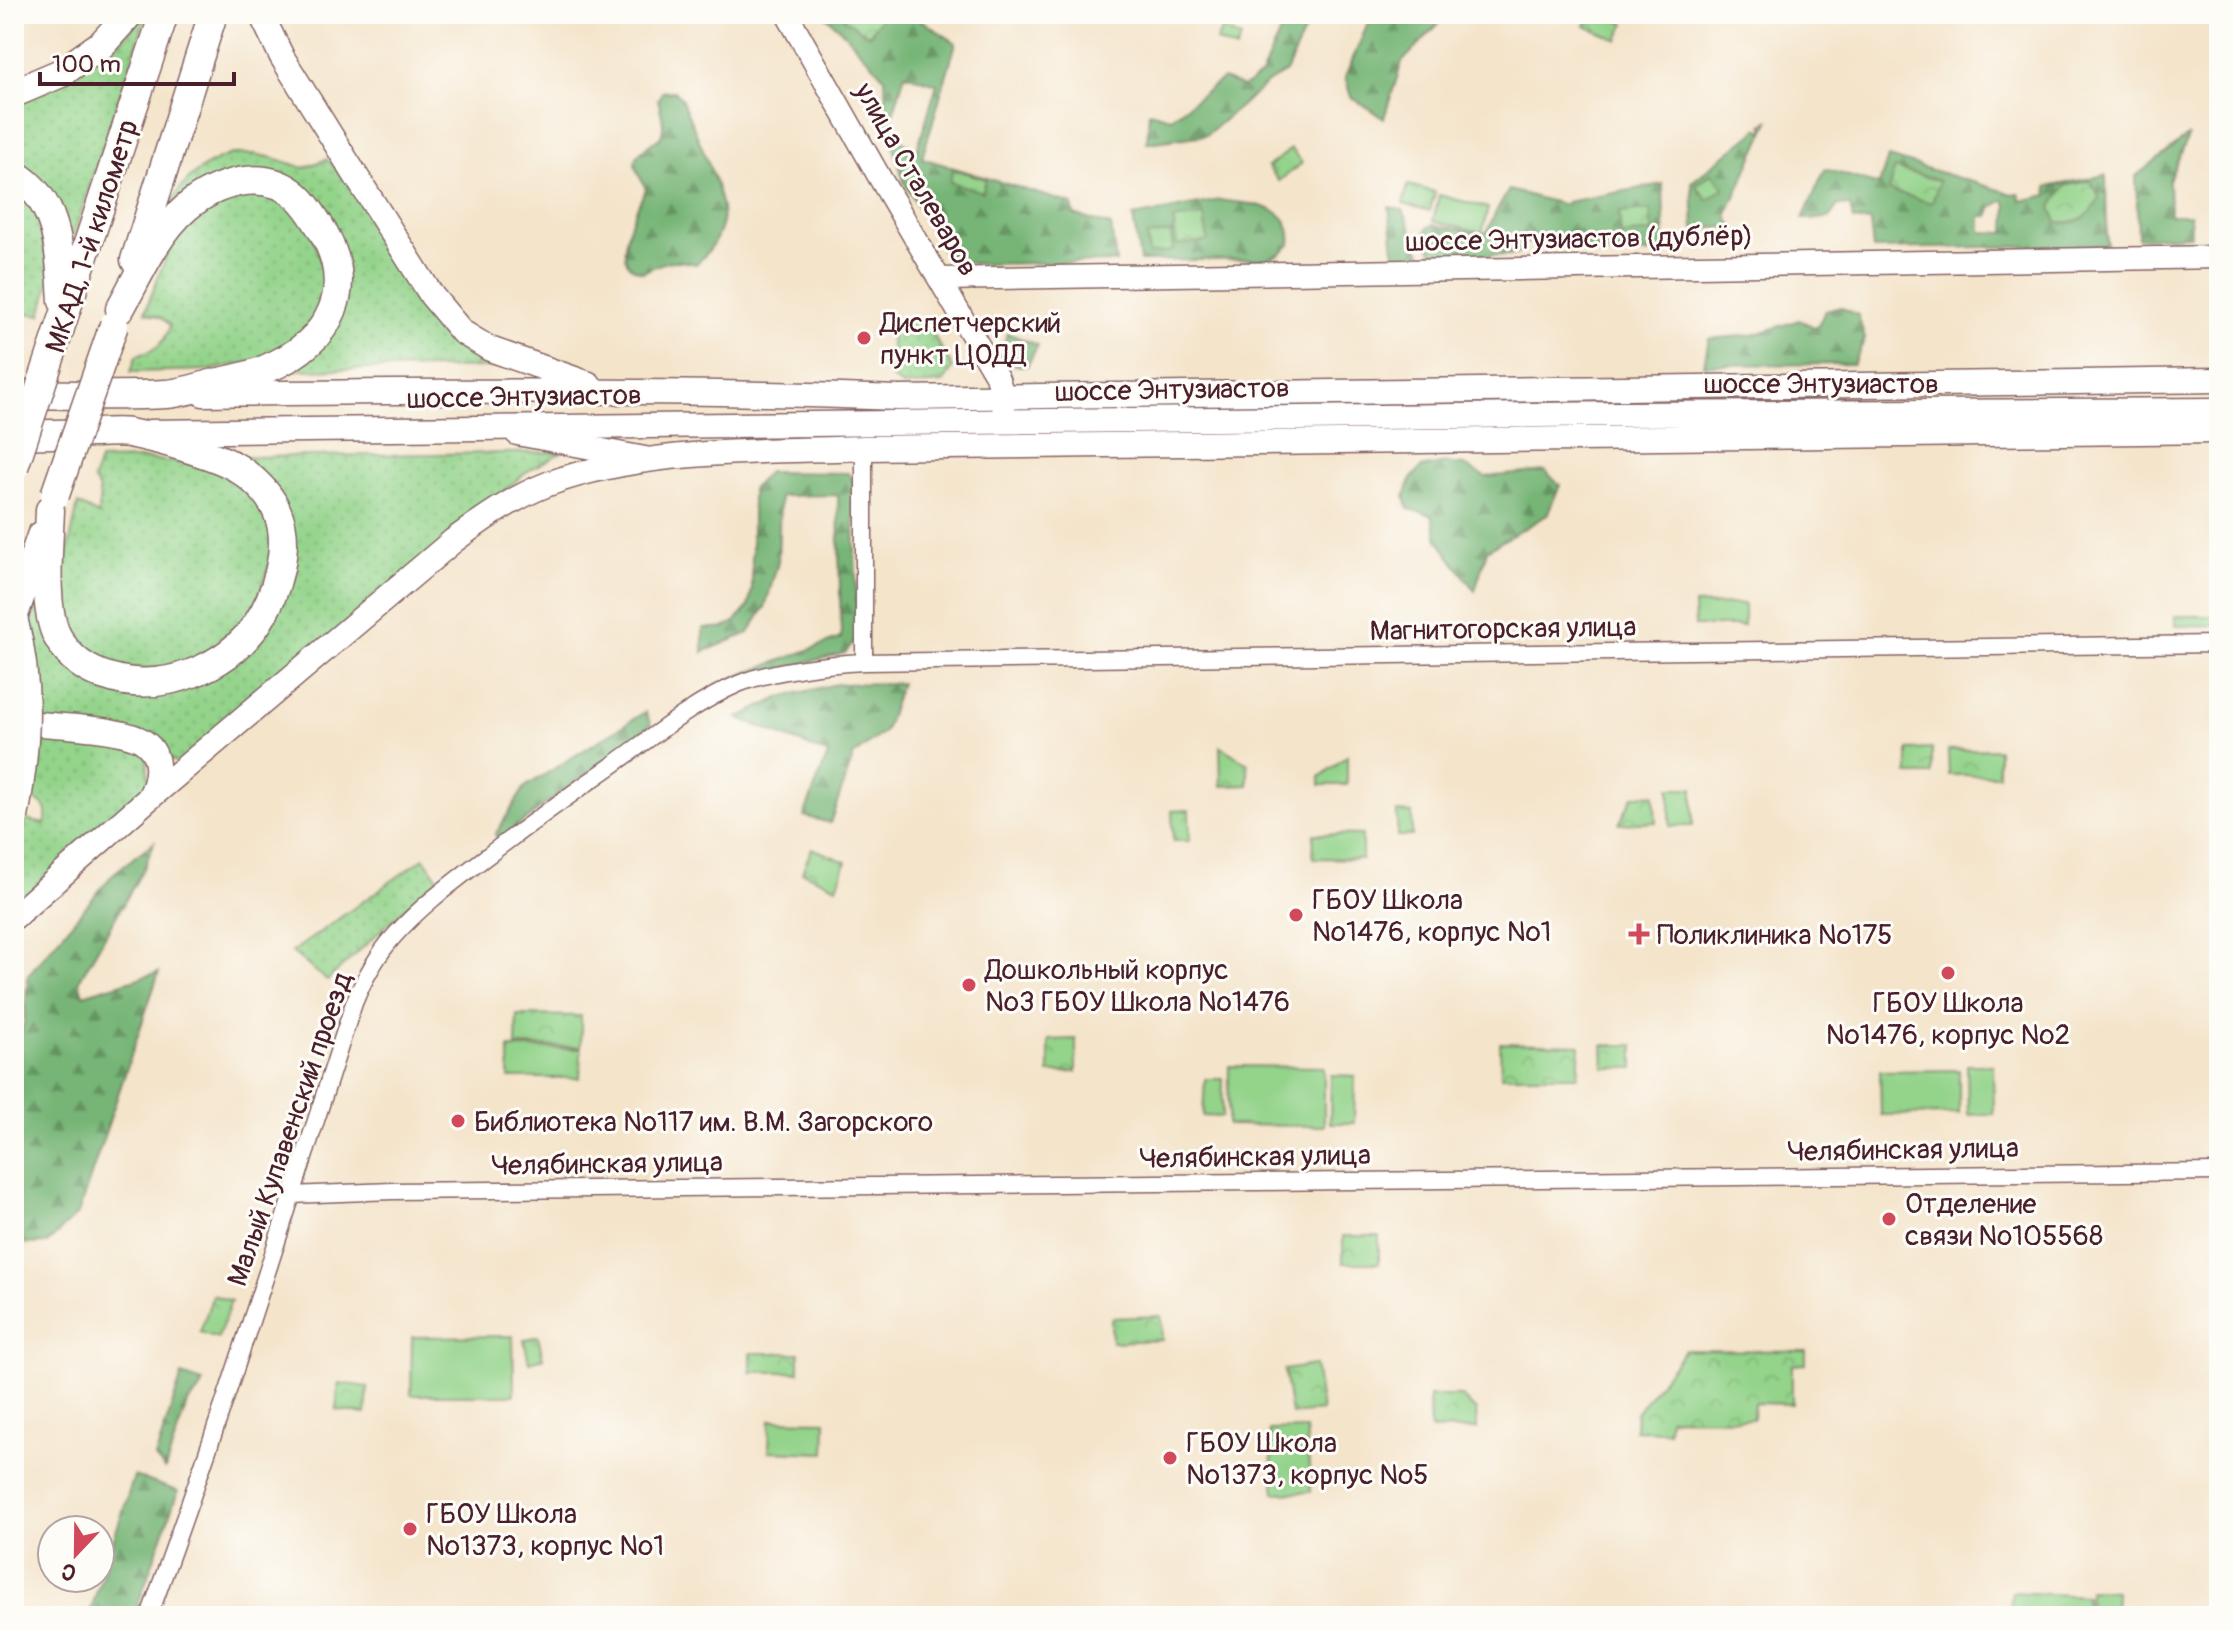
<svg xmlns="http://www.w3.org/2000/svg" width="2233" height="1630" font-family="Pangolin,sans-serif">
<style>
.grass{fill:url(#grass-dots);stroke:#6e795a;stroke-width:2}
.forest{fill:url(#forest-firs);stroke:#606a50;stroke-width:2;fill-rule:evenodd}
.park{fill:url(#park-crowns);stroke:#6e795a;stroke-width:2}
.pitch{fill:#93d38a;stroke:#6e795a;stroke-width:2}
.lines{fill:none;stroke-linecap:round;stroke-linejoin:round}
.street-casing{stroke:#866463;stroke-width:19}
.secondary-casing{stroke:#866463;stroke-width:25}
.primary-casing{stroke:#866463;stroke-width:27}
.highway-casing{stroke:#866463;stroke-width:31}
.street{stroke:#fff;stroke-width:16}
.secondary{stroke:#fff;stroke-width:22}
.primary{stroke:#fff;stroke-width:24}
.highway{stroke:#fff;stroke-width:28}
.highway-bridge-casing{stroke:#866463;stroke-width:31;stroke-linecap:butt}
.highway-bridge{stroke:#fff;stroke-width:28}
.poi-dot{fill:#d1495b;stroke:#fdfcf7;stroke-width:3}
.labels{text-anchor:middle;stroke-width:6;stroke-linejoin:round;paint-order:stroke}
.street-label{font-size:28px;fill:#4a1f2b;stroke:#fdfcf7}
.poi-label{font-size:28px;fill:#4a1f2b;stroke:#fdfcf7;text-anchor:start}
</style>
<defs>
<pattern id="grass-dots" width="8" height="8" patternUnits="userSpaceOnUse" patternTransform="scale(2)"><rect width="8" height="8" fill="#93d38a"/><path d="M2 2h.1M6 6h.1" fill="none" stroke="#80b577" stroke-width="1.8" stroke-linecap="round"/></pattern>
<pattern id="forest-firs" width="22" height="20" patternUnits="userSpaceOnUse" patternTransform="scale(2)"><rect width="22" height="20" fill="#76b576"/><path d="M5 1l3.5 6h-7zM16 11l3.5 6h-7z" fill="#639361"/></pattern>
<pattern id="park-crowns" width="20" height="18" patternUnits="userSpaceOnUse" patternTransform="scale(2)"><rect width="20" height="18" fill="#93d38a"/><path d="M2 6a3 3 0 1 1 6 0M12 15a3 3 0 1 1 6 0" fill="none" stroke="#80b577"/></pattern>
</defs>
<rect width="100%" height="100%" fill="#fdfcf7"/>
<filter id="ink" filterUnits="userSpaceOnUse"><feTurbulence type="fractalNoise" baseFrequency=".0125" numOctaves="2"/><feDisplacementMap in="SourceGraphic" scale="16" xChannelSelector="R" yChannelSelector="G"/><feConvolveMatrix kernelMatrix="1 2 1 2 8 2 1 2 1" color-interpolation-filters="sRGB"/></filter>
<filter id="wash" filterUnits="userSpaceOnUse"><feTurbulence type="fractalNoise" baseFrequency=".006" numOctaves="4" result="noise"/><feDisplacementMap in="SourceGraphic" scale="32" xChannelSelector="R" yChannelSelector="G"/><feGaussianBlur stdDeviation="1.8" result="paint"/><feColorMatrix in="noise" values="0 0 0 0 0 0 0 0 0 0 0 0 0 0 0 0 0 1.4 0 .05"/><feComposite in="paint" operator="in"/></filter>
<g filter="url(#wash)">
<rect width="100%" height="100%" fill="#f4e4ca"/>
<!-- grass -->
<path class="grass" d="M 145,14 L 147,14 L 66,257 L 14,167 L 14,101 L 119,43 Z
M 232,154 L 254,154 L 274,158 L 304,168 L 327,159 L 358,192 L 430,300 L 518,367 L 291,370 L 346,290 L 281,179 L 163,221 C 175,186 198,165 232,154 Z
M 14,182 L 34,201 L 51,278 L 41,315 L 17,312 L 14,321 Z
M 261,188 L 309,221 L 331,300 L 283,355 L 210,370 L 131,372 L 136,356 C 155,351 165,344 170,325 L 162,318 L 145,312 L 171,244 L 193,211 Z
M 891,318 L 926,323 L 953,368 L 943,383 L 902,386 L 891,377 Z
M 562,452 L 528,471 L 179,764 L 168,758 L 153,741 L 14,716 L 14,670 L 42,587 L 70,670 L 202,681 L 292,565 L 245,459 L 247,457 Z
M 146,459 L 200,465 L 236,479 L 265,512 L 271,535 L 271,560 L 255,607 L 220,645 L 172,669 L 115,668 L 81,650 L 69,631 L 62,610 L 61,583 L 78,504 L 98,515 C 100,504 102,488 93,480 L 100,460 Z
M 14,727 L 120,738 L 146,751 L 149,784 L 14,908 L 14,859 L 25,820 L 45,824 C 51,799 34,800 14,797 Z
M 424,858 L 439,880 L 421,893 L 327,981 L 292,952 Z"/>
<!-- forest -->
<path class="forest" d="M 823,14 L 847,14 L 844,18 L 869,35 L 883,14 L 912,14 L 956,43 L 922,158 L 1072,204 L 1074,215 L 1111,226 L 1116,262 L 979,264 L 959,262 L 943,251 L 904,182 L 886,120 L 885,78 L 841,30 ZM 905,74 L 937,84 L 917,150 L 903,142 L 891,121 Z
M 1288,14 L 1312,14 L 1286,72 L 1269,82 L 1206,135 L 1147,143 L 1149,112 L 1171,118 L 1223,79 L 1243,87 L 1261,75 Z
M 1372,14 L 1448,14 L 1402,62 L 1384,118 L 1351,97 L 1345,77 Z
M 663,91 L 674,91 L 681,98 C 691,124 727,196 722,222 C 718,239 709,253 696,264 C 672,258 665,261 643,272 C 636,270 630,268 627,262 C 618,245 638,205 646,189 C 636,168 626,160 649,145 C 651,144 658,139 660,138 C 667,127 660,110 658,99 Z
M 1770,119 L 1727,214 L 1729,221 L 1735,227 L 1694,229 L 1692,182 L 1759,128 L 1762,131 L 1765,128 L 1763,125 Z
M 2189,135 L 2169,180 L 2170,215 L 2190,215 L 2191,235 L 2138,238 L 2136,176 Z
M 1888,157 L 2013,194 L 2019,193 L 2021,201 L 2048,195 L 2047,187 L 2106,175 L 2107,245 L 1873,249 L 1870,222 L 1853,220 L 1850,206 L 1838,205 L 1829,218 L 1803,219 L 1825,169 L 1879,185 ZM 2004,200 L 2007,205 L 2006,233 L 1981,232 L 1981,216 L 1989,216 L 1991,208 Z
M 1663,184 L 1665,253 L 1588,254 L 1579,231 L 1563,242 L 1525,243 L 1517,255 L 1434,256 L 1425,234 L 1427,228 L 1433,225 L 1481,234 L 1487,232 L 1496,212 L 1509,190 L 1565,205 L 1567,202 Z
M 1220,200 C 1249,205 1295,202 1290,245 L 1279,254 L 1266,259 L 1140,261 L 1133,217 Z
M 1389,207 L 1403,210 L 1423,257 L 1395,257 Z
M 1840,307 L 1858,315 L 1865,339 L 1853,364 L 1704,365 L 1709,339 L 1753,335 L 1799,320 L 1817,328 L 1825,311 Z
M 1007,333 L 1038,345 L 1027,366 C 1013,366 1009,364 1002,352 Z
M 1444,463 L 1464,465 L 1485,477 L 1545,471 L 1560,485 L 1547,515 L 1487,550 L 1475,591 L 1438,540 L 1432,515 L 1408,509 L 1405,496 L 1411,479 L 1421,468 Z
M 768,472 L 848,473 L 853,480 L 857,627 L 855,640 L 845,653 L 714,685 L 841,638 L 838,495 L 780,496 L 778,562 L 765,607 L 749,633 L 703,652 L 703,628 L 723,628 L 735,622 L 748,607 L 752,589 L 752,489 Z
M 901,683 L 885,731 L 854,755 L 830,823 L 804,816 L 828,754 L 738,718 L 781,697 L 837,684 Z
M 645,712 L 651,724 L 499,840 L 495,835 L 525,787 Z
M 154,842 L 145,866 L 79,981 L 83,995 L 159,972 L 78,1214 L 47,1243 L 26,1244 L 18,1233 L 14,1237 L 16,1048 L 24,1023 L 28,975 L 114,873 Z
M 182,1375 L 203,1382 L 199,1391 L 187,1404 L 165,1469 L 155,1458 Z
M 134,1476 L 178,1491 L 134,1616 L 89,1616 Z"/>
<!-- park -->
<path class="park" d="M 847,14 L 883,14 L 869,35 L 844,19 Z
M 1590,14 L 1607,14 L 1625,23 L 1618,40 L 1585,26 Z
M 1222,29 L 1241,38 L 1236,50 L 1216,41 Z
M 1291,149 L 1302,163 L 1279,181 L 1268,167 Z
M 1895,168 L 1939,181 L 1932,203 L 1888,190 Z
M 953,169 L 986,179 L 982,192 L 950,182 Z
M 1712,173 L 1724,188 L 1708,200 L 1696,186 Z
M 2089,181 L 2096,189 L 2099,198 C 2091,218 2077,224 2057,222 L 2051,208 L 2065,186 Z
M 1408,185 L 1435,192 L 1430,211 L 1403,204 Z
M 1650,210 L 1652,232 L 1621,235 L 1619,213 Z
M 1204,216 L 1208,241 L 1177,245 L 1173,220 Z
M 1220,746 L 1248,764 L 1248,785 L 1221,786 Z
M 1932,749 L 1932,775 L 1908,775 L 1908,750 Z
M 1998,749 L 1998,775 L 1949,775 L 1948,750 Z
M 1347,756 L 1347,785 L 1320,785 L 1320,777 Z
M 1654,794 L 1656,822 L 1619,824 L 1633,796 Z
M 1189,810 L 1190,841 L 1173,841 L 1172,811 Z
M 1397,812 L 1412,813 L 1412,836 L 1397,836 Z
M 812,848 L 846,862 L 837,887 L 802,872 Z
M 517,1015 L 581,1016 L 581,1047 L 516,1046 Z
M 1076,1039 L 1076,1072 L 1049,1073 L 1049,1040 Z
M 1500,1043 L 1580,1045 L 1578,1076 L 1501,1076 Z
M 1603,1045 L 1634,1045 L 1634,1068 L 1604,1068 Z
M 1343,1236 L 1379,1236 L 1379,1263 L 1343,1263 Z
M 213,1295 L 231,1301 L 218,1338 L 200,1332 Z
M 1161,1316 L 1162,1340 L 1112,1342 L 1111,1318 Z
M 538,1336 L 543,1358 L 529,1362 L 524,1340 Z
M 1685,1350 L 1806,1351 L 1806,1364 L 1792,1365 L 1792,1404 L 1754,1403 L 1753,1419 L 1669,1418 L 1668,1431 L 1635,1430 L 1636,1413 Z
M 751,1353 L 799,1353 L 799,1372 L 751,1372 Z
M 1315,1365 L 1322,1411 L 1291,1414 L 1284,1370 Z
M 339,1383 L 368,1387 L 366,1414 L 336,1410 Z
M 1429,1396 L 1461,1396 L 1476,1411 L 1477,1429 L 1430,1430 Z"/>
<!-- pitch -->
<path class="pitch" d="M 1224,14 L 1258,14 L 1251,30 L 1223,17 Z
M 1439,195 L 1488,208 L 1482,233 L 1433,221 Z
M 1171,233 L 1173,251 L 1149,254 L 1147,236 Z
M 1744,604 L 1744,626 L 1695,626 L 1694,605 Z
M 2175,616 L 2219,616 L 2219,625 L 2175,626 Z
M 1670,788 L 1693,788 L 1693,826 L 1670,826 Z
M 1314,834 L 1362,835 L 1362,859 L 1313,858 Z
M 509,1048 L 581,1049 L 580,1078 L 509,1078 Z
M 1967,1065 L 1993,1065 L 1994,1114 L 1968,1115 Z
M 1229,1066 L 1324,1067 L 1324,1126 L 1228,1125 Z
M 1959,1070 L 1959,1114 L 1881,1115 L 1880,1071 Z
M 1331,1075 L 1355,1076 L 1354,1123 L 1330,1123 Z
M 1205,1079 L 1223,1079 L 1222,1117 L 1203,1116 Z
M 513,1336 L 514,1395 L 411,1395 L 412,1337 Z
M 770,1420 L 826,1421 L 825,1453 L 769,1451 Z
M 1306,1429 L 1311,1492 L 1275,1493 L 1269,1430 Z
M 2089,1590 L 2116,1591 L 2115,1616 L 2088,1616 Z
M 2012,1592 L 2086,1596 L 2085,1616 L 2010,1616 Z"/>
</g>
<g filter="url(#ink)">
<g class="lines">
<!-- street casing -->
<g class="street-casing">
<path id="street" d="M 864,448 L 864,662
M 291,1195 L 392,1191 L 2219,1172
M 149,1616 C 224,1414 287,1208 354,1003 C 364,979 377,955 395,935 C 421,906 451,884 482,860 C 524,828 567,797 610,767 C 651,738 692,704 738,684 C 772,670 828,664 864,662 L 2219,644"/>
</g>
<!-- secondary casing -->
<g class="secondary-casing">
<path id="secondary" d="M 787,14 L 880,178 L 998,379 L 1003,395 L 1004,421
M 941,279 L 2219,257
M 517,434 L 645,458"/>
</g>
<!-- primary casing -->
<g class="primary-casing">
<path id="primary" d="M 261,14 L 282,57 L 346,160 L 432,296 L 462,332 L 490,349 L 589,384
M 203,394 C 435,391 666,389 898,398 L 2219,380
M 150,432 L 1623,414 L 2219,410
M 14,722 C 43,725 124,727 144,742 C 163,755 159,782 148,799
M 14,917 L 148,799 L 453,541 C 483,519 514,497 548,484 C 646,448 761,452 864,448 L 2219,431"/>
</g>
<!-- highway casing -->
<g class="highway-casing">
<path id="highway" d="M 14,93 L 61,73 L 102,44 L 129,14
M 14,174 C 60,200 60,255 63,301
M 135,260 L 213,14
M 60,328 L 164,14
M 14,394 C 64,394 116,397 166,394 C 183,393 202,386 219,382 C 235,379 251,376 266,369 C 332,341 359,288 319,225 C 312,214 306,204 297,196 C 264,167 215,183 186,208 C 156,234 139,275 120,309
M 14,435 C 40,434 67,434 93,433 C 105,433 118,431 129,433 C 155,438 218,455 239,469 C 255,480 271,495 278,514 C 291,546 276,596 257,624 C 226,668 164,693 112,678 C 88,672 69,659 57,636 C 42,606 49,543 50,510
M 14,615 L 41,536"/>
</g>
<!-- street -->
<use href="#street" class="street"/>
<!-- secondary -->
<use href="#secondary" class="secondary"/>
<!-- primary -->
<use href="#primary" class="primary"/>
<!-- highway -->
<use href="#highway" class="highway"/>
<!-- highway-bridge casing -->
<g class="highway-bridge-casing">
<path id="highway-bridge" d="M 14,467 L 60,328
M 55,495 L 114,325
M 14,622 C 31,687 26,752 14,817"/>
</g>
<!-- highway-bridge -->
<use href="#highway-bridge" class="highway-bridge"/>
</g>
</g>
<!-- markers -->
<g class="poi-dot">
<circle cx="864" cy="338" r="8"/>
<circle cx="1296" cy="915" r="8"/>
<path d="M1635 922h8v8h8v8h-8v8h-8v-8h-8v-8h8z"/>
<circle cx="1948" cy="973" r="8"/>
<circle cx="969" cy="985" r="8"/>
<circle cx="458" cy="1121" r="8"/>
<circle cx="1889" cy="1219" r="8"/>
<circle cx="1170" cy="1458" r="8"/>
<circle cx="410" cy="1529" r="8"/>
</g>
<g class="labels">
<!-- street labels -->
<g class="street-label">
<text transform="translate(917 179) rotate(60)" y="10">улица Сталеваров</text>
<text transform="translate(91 236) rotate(-72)" y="10">МКАД, 1-й километр</text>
<text transform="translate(1579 238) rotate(-1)" y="10">шоссе Энтузиастов (дублёр)</text>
<text x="1821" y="393">шоссе Энтузиастов</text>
<text transform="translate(1172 389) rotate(-1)" y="10">шоссе Энтузиастов</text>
<text transform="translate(524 396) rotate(-1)" y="10">шоссе Энтузиастов</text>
<text transform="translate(1503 628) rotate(-1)" y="10">Магнитогорская улица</text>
<text transform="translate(289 1129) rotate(-71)" y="10">Малый Купавенский проезд</text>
<text transform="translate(1903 1149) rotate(-1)" y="10">Челябинская улица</text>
<text transform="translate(1255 1156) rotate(-1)" y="10">Челябинская улица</text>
<text transform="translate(607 1163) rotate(-1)" y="10">Челябинская улица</text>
</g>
<!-- poi labels -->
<g class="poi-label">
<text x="880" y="332">Диспетчерский<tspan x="880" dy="32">пункт ЦОДД</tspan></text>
<text x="1312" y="909">ГБОУ Школа<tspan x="1312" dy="32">№1476, корпус №1</tspan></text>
<text x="1657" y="944">Поликлиника №175</text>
<text x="985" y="979">Дошкольный корпус<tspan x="985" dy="32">№3 ГБОУ Школа №1476</tspan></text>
<text x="1948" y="1012" text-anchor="middle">ГБОУ Школа<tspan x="1948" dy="32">№1476, корпус №2</tspan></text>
<text x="474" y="1131">Библиотека №117 им. В.М. Загорского</text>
<text x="1905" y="1213">Отделение<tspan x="1905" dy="32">связи №105568</tspan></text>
<text x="1186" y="1452">ГБОУ Школа<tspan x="1186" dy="32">№1373, корпус №5</tspan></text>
<text x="426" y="1523">ГБОУ Школа<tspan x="426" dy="32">№1373, корпус №1</tspan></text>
</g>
</g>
<!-- margin -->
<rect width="2233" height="1630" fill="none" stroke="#fdfcf7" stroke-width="48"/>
<!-- north arrow -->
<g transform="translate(76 1554) rotate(202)"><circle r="38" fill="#fdfcf7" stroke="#b5a4a5" stroke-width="2"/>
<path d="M0-6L14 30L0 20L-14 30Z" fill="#d1495b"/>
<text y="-12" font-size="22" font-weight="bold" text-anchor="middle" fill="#4a1f2b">С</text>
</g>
<!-- scale -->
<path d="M40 72v12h194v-12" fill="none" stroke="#4a1f2b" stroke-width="4"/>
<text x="52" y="72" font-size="24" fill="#4a1f2b" stroke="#fdfcf7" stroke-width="6" paint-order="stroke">100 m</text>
</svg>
